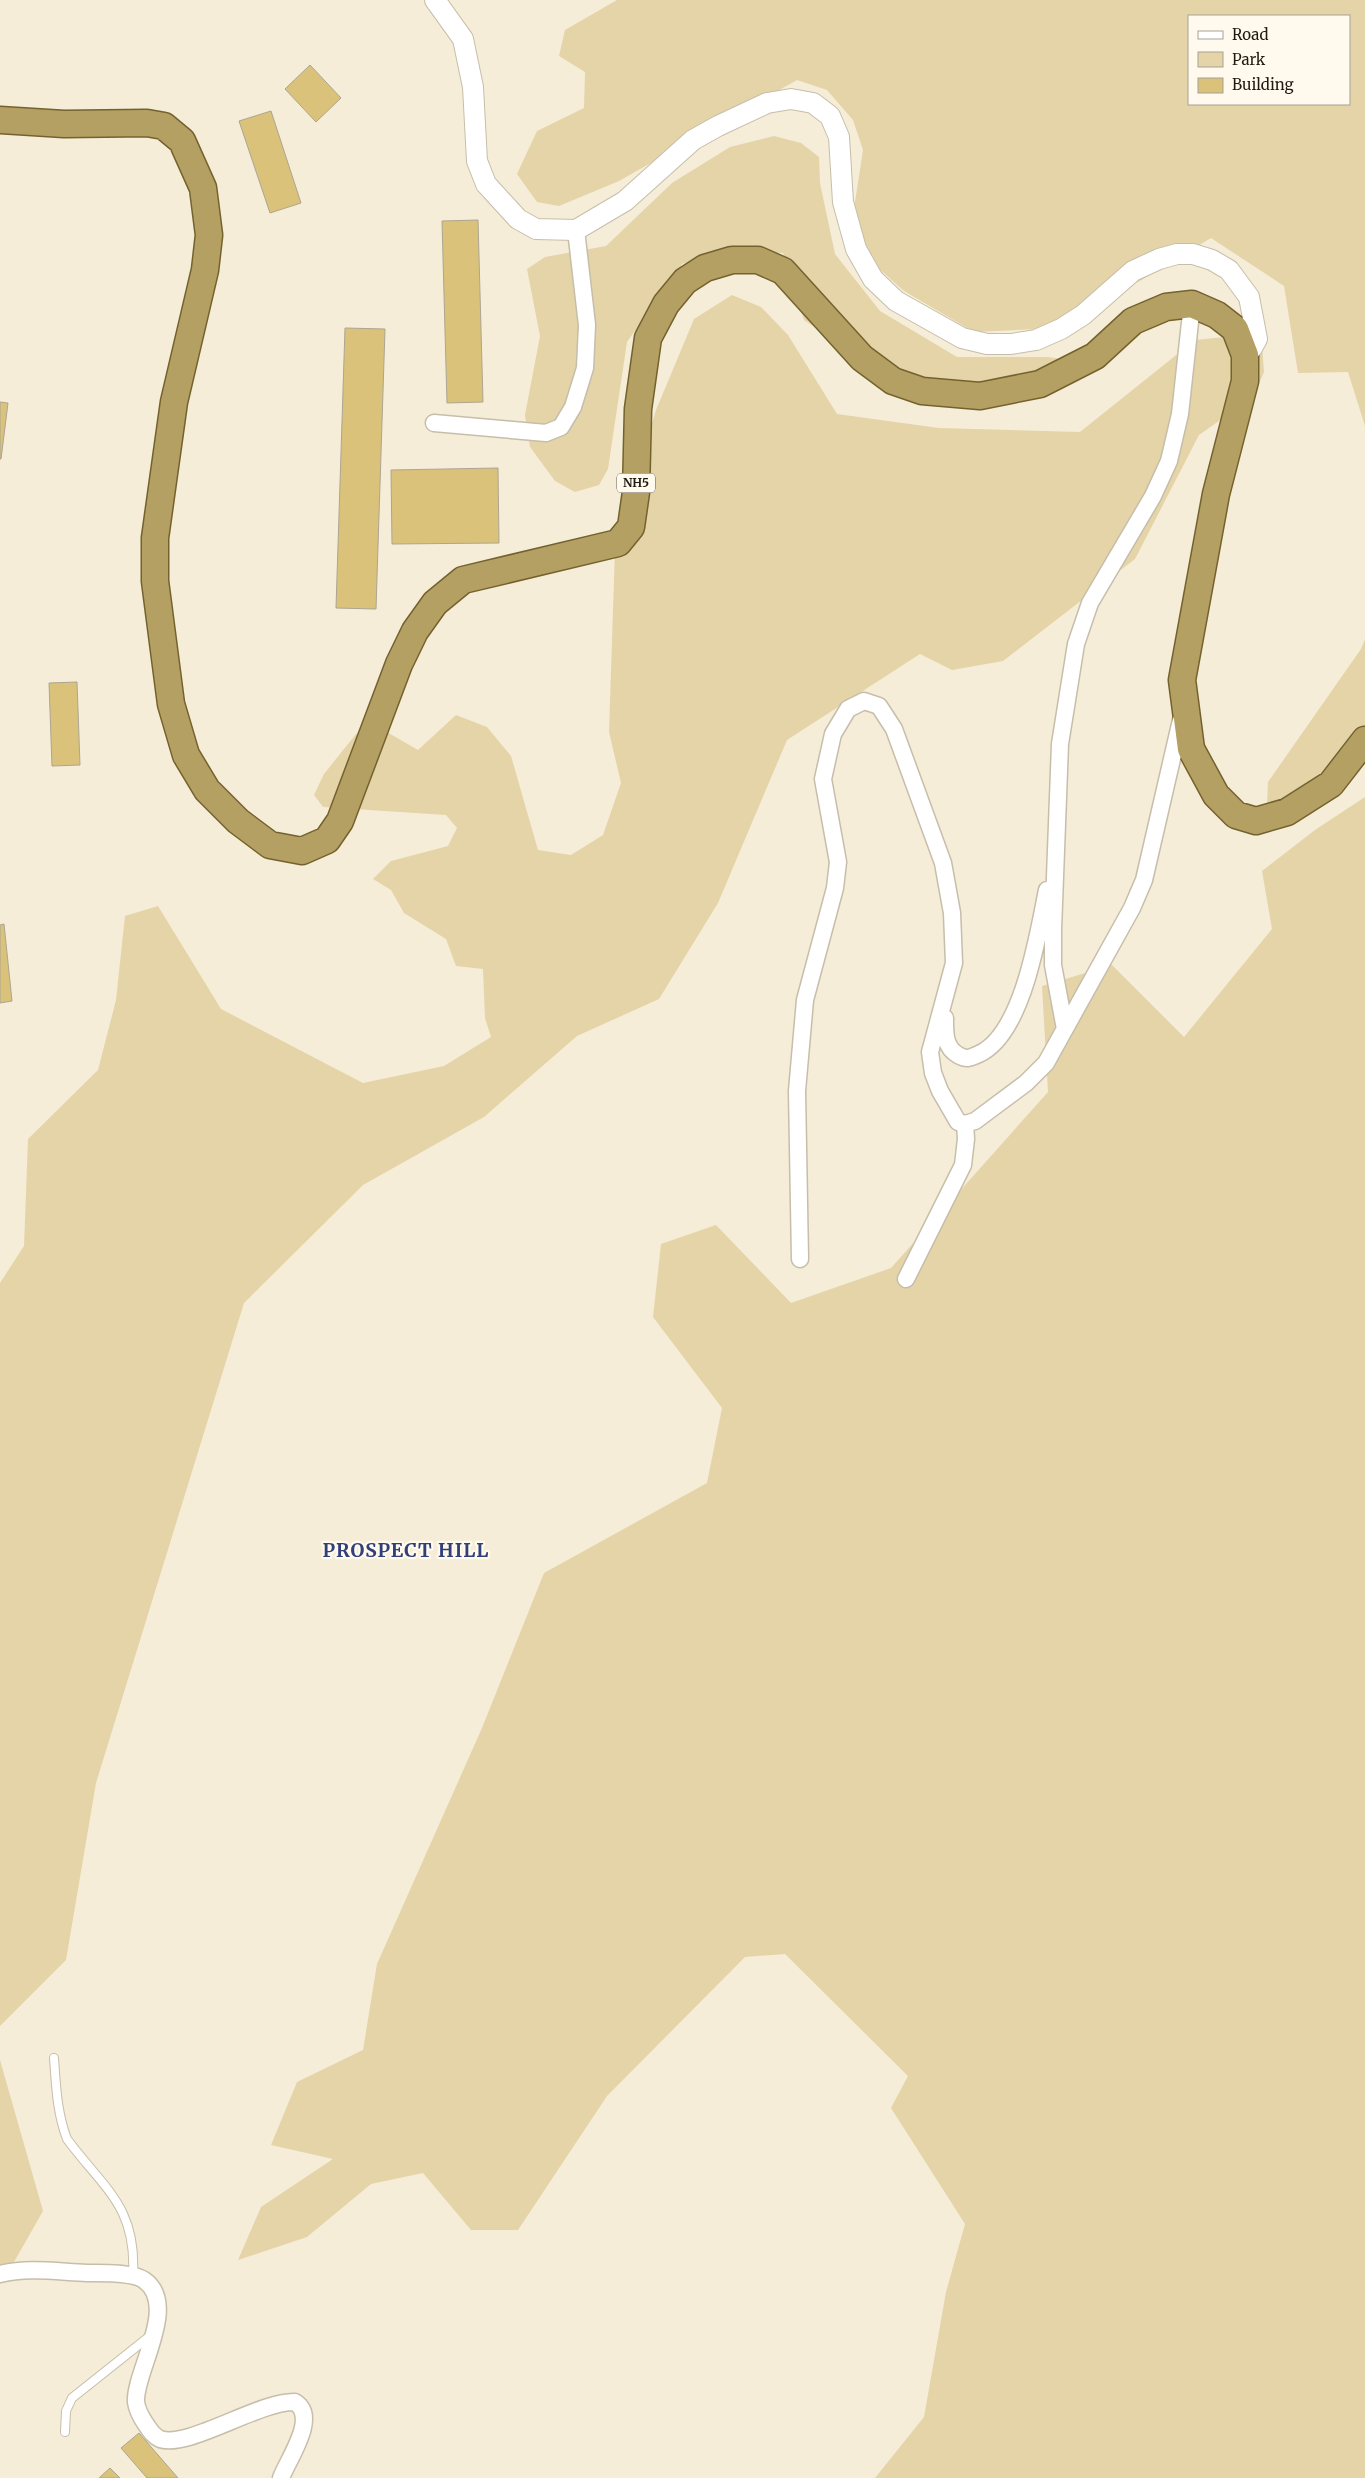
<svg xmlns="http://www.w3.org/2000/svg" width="1365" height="2478" font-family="Merriweather,serif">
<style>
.green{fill:#e4d4a8;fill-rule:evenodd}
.building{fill:#dbc27b;stroke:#aca591}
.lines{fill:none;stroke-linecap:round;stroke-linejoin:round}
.service-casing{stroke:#c6beaa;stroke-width:10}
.minor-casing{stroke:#c6beaa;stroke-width:19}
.tertiary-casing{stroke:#c6beaa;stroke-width:22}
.trunk-casing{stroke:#74622e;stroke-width:29}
.service{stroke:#fff;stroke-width:8}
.minor{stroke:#fff;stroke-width:16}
.tertiary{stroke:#fff;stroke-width:20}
.trunk{stroke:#b4a063;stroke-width:26}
.labels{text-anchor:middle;stroke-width:4.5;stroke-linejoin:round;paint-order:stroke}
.shield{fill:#fffaed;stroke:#625e54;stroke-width:1}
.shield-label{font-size:12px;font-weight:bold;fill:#1e1b13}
.district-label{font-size:19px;font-weight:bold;letter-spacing:1px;fill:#32407a;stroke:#fffaed}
</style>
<rect width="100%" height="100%" fill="#f5edd7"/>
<!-- green -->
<path class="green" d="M 617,0 L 1365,0 L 1365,426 L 1348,372 L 1298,373 L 1284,286 L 1211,238 L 1140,281 L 1037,329 L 974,332 L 904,291 L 866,257 L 853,215 L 863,150 L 853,120 L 827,90 L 797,80 L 619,181 L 559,206 L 537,202 L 517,174 L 537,131 L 584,108 L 585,72 L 559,56 L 565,30 ZM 1189,16 L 1349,16 L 1349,104 L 1189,104 Z
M 774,136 L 801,143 L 819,157 L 820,183 L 835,254 L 880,311 L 957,357 L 1048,357 L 1067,360 L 1022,399 L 886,376 L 804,320 L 783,253 L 732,249 L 682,264 L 627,342 L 608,469 L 599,485 L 575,492 L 555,481 L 530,447 L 525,415 L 540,336 L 527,269 L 545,257 L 606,246 L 672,183 L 730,147 Z
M 732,295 L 761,307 L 788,335 L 837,414 L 939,428 L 1080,432 L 1195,340 L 1255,334 L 1262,347 L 1264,372 L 1253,397 L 1199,435 L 1135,559 L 1003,661 L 952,670 L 920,654 L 787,740 L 718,903 L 659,999 L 577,1036 L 484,1117 L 363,1185 L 244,1303 L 96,1783 L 66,1960 L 0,2026 L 0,1283 L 24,1246 L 28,1139 L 98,1070 L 116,1000 L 125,916 L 158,906 L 221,1009 L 363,1083 L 444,1066 L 491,1037 L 485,1018 L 483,969 L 456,966 L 446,939 L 404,913 L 391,890 L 373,879 L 391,861 L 448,846 L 457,828 L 446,815 L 323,807 L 314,795 L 324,774 L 356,734 L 380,728 L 418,750 L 456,715 L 487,727 L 511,756 L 538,850 L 571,855 L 603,835 L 621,783 L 609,732 L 615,549 L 656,410 L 694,319 Z
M 1365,639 L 1365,758 L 1323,802 L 1267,806 L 1268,782 L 1361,649 Z
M 1365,797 L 1365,2478 L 875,2478 L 924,2417 L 946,2292 L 965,2224 L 891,2108 L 908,2076 L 785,1954 L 745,1957 L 607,2096 L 518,2230 L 471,2230 L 423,2173 L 371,2184 L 307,2237 L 238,2260 L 261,2207 L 333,2159 L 271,2145 L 297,2082 L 363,2050 L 377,1964 L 482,1728 L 544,1573 L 707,1483 L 722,1408 L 653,1317 L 661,1244 L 716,1225 L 791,1303 L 891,1268 L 1048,1092 L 1042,986 L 1112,965 L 1184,1037 L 1272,929 L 1262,871 L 1315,830 Z
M 0,2060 L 43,2211 L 2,2283 L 0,2282 Z"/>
<!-- building -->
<path class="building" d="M 310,65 L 341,98 L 316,122 L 285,89 Z
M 271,111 L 301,203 L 270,213 L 239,121 Z
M 478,220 L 483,402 L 447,403 L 442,221 Z
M 345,328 L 385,329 L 376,609 L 336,608 Z
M 0,402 L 8,403 L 1,459 L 0,459 Z
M 498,468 L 499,543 L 392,544 L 391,470 Z
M 77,682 L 80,765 L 52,766 L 49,683 Z
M 4,924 L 12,1001 L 0,1003 L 0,925 Z
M 139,2433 L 178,2478 L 147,2478 L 121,2448 Z
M 110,2468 L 120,2478 L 99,2478 Z"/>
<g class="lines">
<!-- service casing -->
<g class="service-casing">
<path id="service" d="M 54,2058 C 56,2086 57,2113 67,2139 C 104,2189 137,2206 133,2276
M 65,2432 L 66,2411 L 72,2398 L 150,2336"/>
</g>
<!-- minor casing -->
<g class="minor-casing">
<path id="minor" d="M 434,423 L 546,433 L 561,427 L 573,407 L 585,368 L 587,325 L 576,230
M 945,1018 C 945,1032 944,1047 958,1055 C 967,1060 970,1058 979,1054 C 1023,1034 1038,934 1047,890
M 1065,1029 L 1053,965 L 1053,930 L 1060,744 L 1076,644 L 1090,603 L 1153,496 L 1169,461 L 1180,414 L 1192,304
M 800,1259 L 797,1091 L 805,1000 L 835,888 L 838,862 L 823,779 L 833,734 L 848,709 L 864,701 L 879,706 L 894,729 L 943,863 L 952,913 L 954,963 L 930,1052 L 933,1073 L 940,1091 L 958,1122 L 965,1124 L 975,1121 L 1026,1083 L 1046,1063 L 1132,908 L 1144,880 L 1181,720
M 906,1279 L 963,1165 L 966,1139 L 965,1124
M 0,2274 C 28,2267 59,2272 87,2273 C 100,2273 133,2272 144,2280 C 180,2305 134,2372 136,2402 C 137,2409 141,2417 145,2423 C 149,2429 153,2436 160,2439 C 188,2449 259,2401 295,2402 C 319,2417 288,2459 281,2478"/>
</g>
<!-- tertiary casing -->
<g class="tertiary-casing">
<path id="tertiary" d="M 435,0 L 463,39 L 473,87 L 477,161 L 486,184 L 518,219 L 536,229 L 576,230 L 625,201 L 693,140 L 718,126 L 767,103 L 791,99 L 813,103 L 830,116 L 839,137 L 843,202 L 856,249 L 873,279 L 896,301 L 962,338 L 987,344 L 1011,344 L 1036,340 L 1061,329 L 1083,315 L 1133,271 L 1159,259 L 1177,254 L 1193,254 L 1212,260 L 1229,270 L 1249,297 L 1257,339 L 1252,348 L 1245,355"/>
</g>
<!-- trunk casing -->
<g class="trunk-casing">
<path id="trunk" d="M 0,120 L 64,124 L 147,123 L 164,126 L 182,141 L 203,188 L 209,235 L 205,270 L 174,402 L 155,538 L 155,581 L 171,704 L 186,755 L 207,790 L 238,821 L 270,845 L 302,851 L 327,840 L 340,821 L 399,664 L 415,631 L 435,603 L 463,580 L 618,543 L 631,527 L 636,492 L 638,409 L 648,338 L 666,304 L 685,281 L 705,268 L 732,260 L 758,260 L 783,271 L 862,358 L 893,381 L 922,391 L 980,396 L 1040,384 L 1095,356 L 1133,321 L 1166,307 L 1192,304 L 1217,315 L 1235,329 L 1245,355 L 1245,381 L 1216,494 L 1182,680 L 1191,749 L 1216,795 L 1236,815 L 1256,821 L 1287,812 L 1331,784 L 1365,740"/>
</g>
<!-- service -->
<use href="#service" class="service"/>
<!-- minor -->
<use href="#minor" class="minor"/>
<!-- tertiary -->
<use href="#tertiary" class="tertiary"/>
<!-- trunk -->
<use href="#trunk" class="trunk"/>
</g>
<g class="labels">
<!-- shield labels -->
<rect class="shield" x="617" y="473.5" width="38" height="19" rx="4"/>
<g class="shield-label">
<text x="636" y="487">NH5</text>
</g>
<!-- district labels -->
<g class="district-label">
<text x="406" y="1557">PROSPECT HILL</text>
</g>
</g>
<!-- legend -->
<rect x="1188" y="15" width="162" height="90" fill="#fffaed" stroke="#a5a196"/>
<rect x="1198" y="31" width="25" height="8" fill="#ffffff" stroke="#a5a196"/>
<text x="1232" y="40" font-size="15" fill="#1e1b13">Road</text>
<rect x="1198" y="52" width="25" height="15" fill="#e4d4a8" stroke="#a5a196"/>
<text x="1232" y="65" font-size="15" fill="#1e1b13">Park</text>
<rect x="1198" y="78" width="25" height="15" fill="#dbc27b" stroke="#a5a196"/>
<text x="1232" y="90" font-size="15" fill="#1e1b13">Building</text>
</svg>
